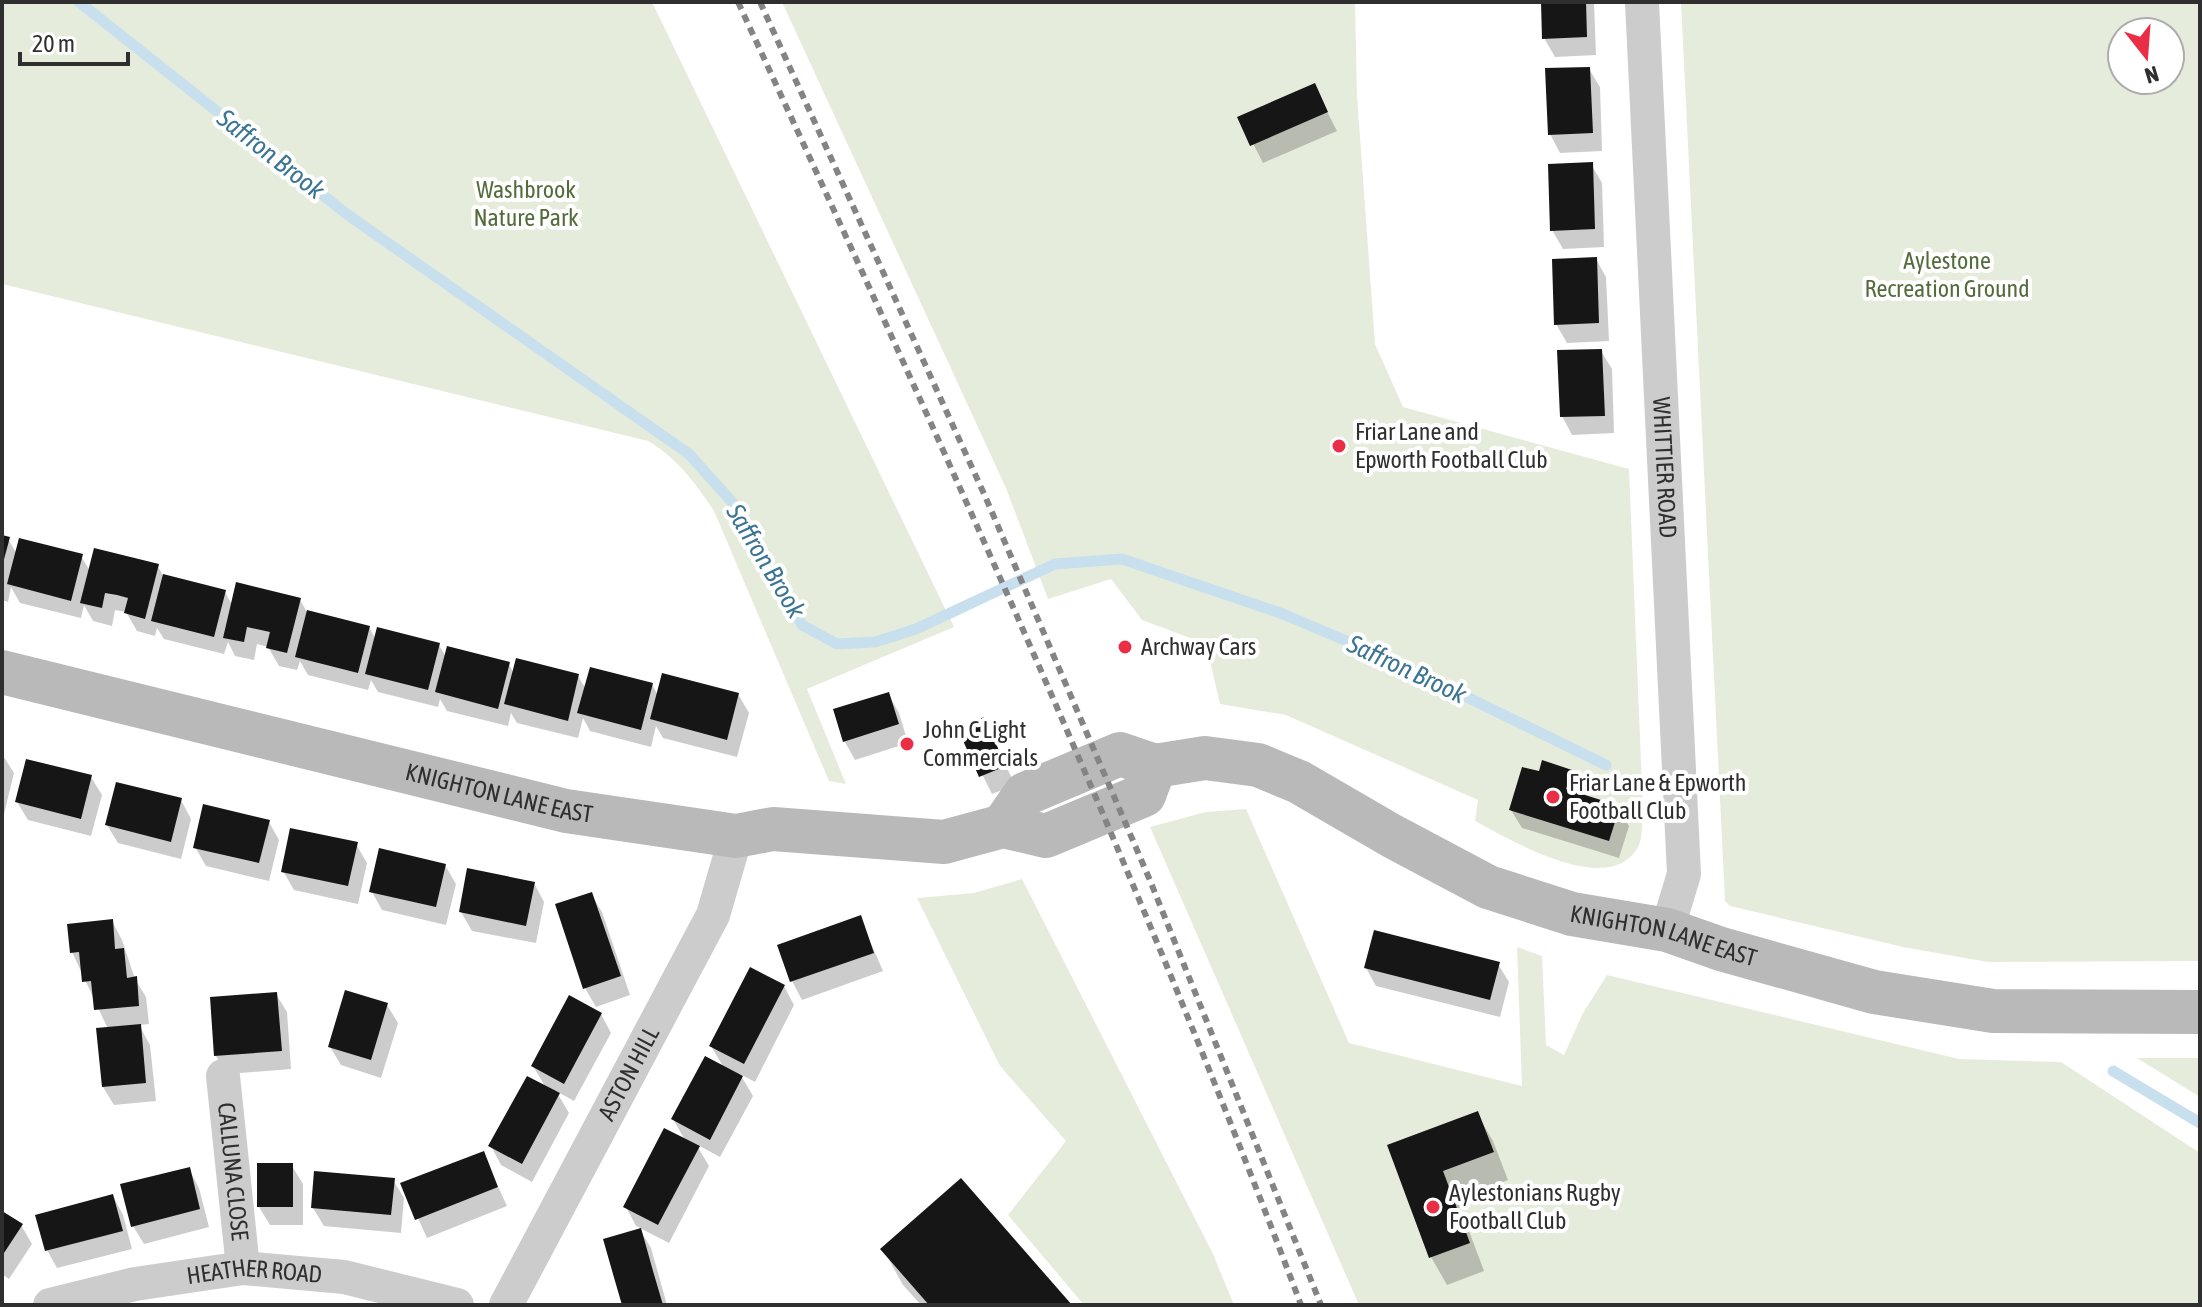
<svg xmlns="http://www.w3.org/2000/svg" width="2202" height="1307" font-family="'Asap Condensed',sans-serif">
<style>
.green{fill:#e6ecdc;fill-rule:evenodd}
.shadow{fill:#0003}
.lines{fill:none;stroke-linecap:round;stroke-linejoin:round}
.stream{stroke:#c8e0ed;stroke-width:11}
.building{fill:#161616}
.street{stroke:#ccc;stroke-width:34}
.secondary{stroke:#b9b9b9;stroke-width:44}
.rail{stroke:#848484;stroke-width:6;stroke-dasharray:8 6;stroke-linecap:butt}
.poi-dot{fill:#e92e45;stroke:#fff;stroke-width:3}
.labels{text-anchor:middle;stroke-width:8;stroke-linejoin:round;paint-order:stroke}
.park-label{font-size:24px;fill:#546c3b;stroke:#fff}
.poi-label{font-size:24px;fill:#2f2f2f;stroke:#fff;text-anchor:start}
.street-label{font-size:24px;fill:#2f2f2f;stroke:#fff}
.water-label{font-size:26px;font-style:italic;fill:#3b7593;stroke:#fff}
</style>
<rect width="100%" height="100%" fill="#fff"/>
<!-- green -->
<path class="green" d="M 2,2 L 652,2 L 954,627 L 807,689 L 846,784 L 829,781 L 714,511 C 697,485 676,457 648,441 L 2,284 Z
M 782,2 L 1355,2 L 1357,96 L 1375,344 L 1403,407 L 1629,469 L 1643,811 C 1642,822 1643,838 1638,847 C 1609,899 1511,840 1475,821 L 1478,800 L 1286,715 L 1220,704 L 1206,644 L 1142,620 L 1111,579 L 1048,599 L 1006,488 Z
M 1681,2 L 2200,2 L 2200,961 L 1988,962 L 1903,947 L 1730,906 L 1725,901 ZM 2122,32 L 2170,32 L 2170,80 L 2122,80 Z
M 1246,809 L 1349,1043 L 1522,1086 L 1517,947 L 1542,956 L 1546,1045 L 1564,1055 L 1583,1013 L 1607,975 L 1959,1059 L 2061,1062 L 2200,1153 L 2200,1305 L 1359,1305 L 1150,827 L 1206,812 Z
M 1022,879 L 1213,1254 L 1234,1305 L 1084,1305 L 1008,1215 L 1066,1141 L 1000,1066 L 917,898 L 974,893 Z
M 2137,1058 L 2200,1058 L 2200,1097 Z"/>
<!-- shadow -->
<path class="shadow" d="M 1543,2 L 1594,2 L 1596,55 L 1555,57 L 1544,38 Z
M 1589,69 L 1600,87 L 1602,151 L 1560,153 L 1550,134 Z
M 1314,86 L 1337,131 L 1263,163 L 1240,118 Z
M 1591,164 L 1602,183 L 1604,247 L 1563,249 L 1552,230 Z
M 1596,259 L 1606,277 L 1609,341 L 1567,343 L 1556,324 Z
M 1601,351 L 1612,369 L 1614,433 L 1572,435 L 1562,416 Z
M 2,537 L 8,539 L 17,554 L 81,556 L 90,571 L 157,565 L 164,577 L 225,592 L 232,605 L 300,600 L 307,612 L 369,627 L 376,640 L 439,645 L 446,657 L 509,664 L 514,674 L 578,676 L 586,689 L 652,684 L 658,696 L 738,694 L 749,713 L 737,757 L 663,738 L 656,726 L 651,747 L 590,731 L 583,718 L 578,738 L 517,723 L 511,713 L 508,726 L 447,711 L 440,699 L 438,707 L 378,692 L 371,680 L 368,690 L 308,675 L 300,661 L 297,670 L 279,666 L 268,647 L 257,644 L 254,660 L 235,656 L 228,642 L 224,654 L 164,639 L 157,628 L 155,636 L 137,631 L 126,612 L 115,610 L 112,626 L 93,621 L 84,605 L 81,618 L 20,603 L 11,587 L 8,602 L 2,600 Z
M 888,694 L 899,713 L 908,743 L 855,760 L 845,742 L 835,710 Z
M 984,719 L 1015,785 L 992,794 L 960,730 Z
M 2,754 L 14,773 L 4,814 L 2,813 Z
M 1571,772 L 1582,790 L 1580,796 L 1618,807 L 1629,826 L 1619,858 L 1522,828 L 1511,810 L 1540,774 Z
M 91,777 L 102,795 L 91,836 L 28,820 L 17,802 Z
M 181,800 L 191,819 L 181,859 L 118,843 L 107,825 Z
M 269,822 L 279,840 L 269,881 L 206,866 L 195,847 Z
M 356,844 L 367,863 L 358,904 L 294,890 L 283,871 Z
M 445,865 L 456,884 L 446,925 L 382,910 L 372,892 Z
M 534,883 L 544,902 L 536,943 L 472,931 L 461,912 Z
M 591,894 L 602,912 L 630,995 L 596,1007 L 585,988 Z
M 860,918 L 883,971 L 802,1000 L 792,981 Z
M 112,921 L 122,940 L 135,979 L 146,997 L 149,1024 L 139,1025 L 150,1045 L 156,1101 L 114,1105 L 103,1087 L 108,1029 L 72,952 Z
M 1498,964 L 1509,982 L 1500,1017 L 1376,986 L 1366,968 Z
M 784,986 L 794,1005 L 755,1082 L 740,1074 L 753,1096 L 720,1157 L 696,1144 L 709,1166 L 669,1243 L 636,1226 L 626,1207 L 686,1142 L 673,1119 L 724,1068 L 711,1046 Z
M 276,994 L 287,1012 L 291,1069 L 227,1074 L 216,1056 Z
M 387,1005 L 398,1023 L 381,1078 L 341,1065 L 330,1047 Z
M 601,1014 L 611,1033 L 574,1101 L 556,1091 L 569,1113 L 532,1182 L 501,1165 L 491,1146 L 546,1088 L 533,1066 Z
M 1477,1114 L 1493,1141 L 1508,1180 L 1457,1199 L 1484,1271 L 1447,1285 L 1431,1257 L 1390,1146 Z
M 483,1154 L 507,1206 L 427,1238 L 403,1185 Z
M 292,1166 L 303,1184 L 303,1225 L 270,1225 L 259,1207 Z
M 189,1169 L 199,1188 L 209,1227 L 144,1244 L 133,1226 Z
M 393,1180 L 404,1198 L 401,1233 L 324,1226 L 313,1208 Z
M 113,1196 L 123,1215 L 132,1249 L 57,1268 L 47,1250 Z
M 2,1213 L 21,1225 L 32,1244 L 9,1279 L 2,1274 Z
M 640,1230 L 651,1248 L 667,1305 L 624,1305 Z
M 883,1249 L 1069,1305 L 921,1305 L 903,1285 Z"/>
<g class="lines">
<!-- stream -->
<path class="stream" d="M 79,2 L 348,215 L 689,454 L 741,512 L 802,625 L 837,644 L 875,642 L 916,629 L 1055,564 L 1122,559 L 1283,614 L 1389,659 L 1606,765
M 2113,1071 L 2200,1123"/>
</g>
<!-- building -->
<path class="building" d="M 1541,2 L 1586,2 L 1587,37 L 1542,39 Z
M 1590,67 L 1593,133 L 1548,135 L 1545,68 Z
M 1315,83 L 1328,112 L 1250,146 L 1237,117 Z
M 1593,162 L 1595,229 L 1550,231 L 1548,164 Z
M 1597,257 L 1599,323 L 1554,325 L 1552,259 Z
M 1602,349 L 1605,416 L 1560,417 L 1557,350 Z
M 2,535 L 10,537 L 3,563 L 2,563 Z
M 19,538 L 83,554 L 71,601 L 7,584 Z
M 94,548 L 159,564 L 145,619 L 124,613 L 128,598 L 117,595 L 105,593 L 102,608 L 80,603 Z
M 163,574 L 226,590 L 214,637 L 151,621 Z
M 236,582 L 301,598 L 287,653 L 266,648 L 270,632 L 247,627 L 244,642 L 223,638 Z
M 307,610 L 370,626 L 358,673 L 295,657 Z
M 377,627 L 440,643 L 428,690 L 365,674 Z
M 447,646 L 510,662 L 498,709 L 435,692 Z
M 516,658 L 579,674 L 568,721 L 504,704 Z
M 590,667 L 653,683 L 641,730 L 577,713 Z
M 662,673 L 739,693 L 727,740 L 650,719 Z
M 889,692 L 899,724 L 843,742 L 833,709 Z
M 984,717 L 1006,766 L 979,777 L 958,729 Z
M 26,759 L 92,775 L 81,819 L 15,802 Z
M 1542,760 L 1572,770 L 1566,789 L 1620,806 L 1609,841 L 1509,810 L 1522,767 L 1539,771 Z
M 116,782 L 182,798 L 171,842 L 105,825 Z
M 203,804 L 270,820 L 259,863 L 193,848 Z
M 290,828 L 358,842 L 348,886 L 281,872 Z
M 379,848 L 446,864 L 436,907 L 369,892 Z
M 467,868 L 535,882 L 526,926 L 459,912 Z
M 592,892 L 621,976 L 583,989 L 555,904 Z
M 861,915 L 874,953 L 790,982 L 777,945 Z
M 113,919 L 115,949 L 124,948 L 127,978 L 137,976 L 139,1006 L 94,1010 L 91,981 L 82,982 L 79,952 L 70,953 L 67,924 Z
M 1374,930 L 1500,962 L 1490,1000 L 1364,968 Z
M 750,967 L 785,985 L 744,1064 L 709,1046 Z
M 345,990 L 388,1003 L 371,1060 L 328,1047 Z
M 277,992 L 282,1051 L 214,1056 L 210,997 Z
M 569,995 L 602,1013 L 564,1084 L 531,1066 Z
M 141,1024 L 146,1083 L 102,1087 L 96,1028 Z
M 705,1056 L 743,1076 L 710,1140 L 671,1119 Z
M 527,1076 L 560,1093 L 522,1164 L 488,1146 Z
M 1478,1111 L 1494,1152 L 1443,1171 L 1470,1243 L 1429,1258 L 1387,1145 Z
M 664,1128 L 700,1146 L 658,1225 L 623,1207 Z
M 484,1151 L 498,1187 L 415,1220 L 400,1183 Z
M 257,1163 L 293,1163 L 293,1207 L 257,1207 Z
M 190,1167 L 200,1209 L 131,1227 L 120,1184 Z
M 314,1171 L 395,1178 L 391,1215 L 311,1208 Z
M 961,1178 L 1072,1305 L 929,1305 L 880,1249 Z
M 113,1194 L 123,1231 L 45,1251 L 35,1215 Z
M 2,1211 L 23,1224 L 2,1256 Z
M 641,1228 L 653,1271 L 663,1305 L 622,1305 L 615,1281 L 603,1239 Z"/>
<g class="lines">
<!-- street -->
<g class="street">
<path id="s1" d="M 1642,2 L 1684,874 L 1667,930"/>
<path id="s2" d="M 223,1076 L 243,1268"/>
<path id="s3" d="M 50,1305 L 135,1284 L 243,1268 L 344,1277 L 457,1305"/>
<path id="s4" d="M 506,1305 L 713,915 L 736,836"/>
</g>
<!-- secondary -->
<g class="secondary">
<path id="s5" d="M 2,672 L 566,811 L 736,836 L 773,829 L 944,842 L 1003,826 L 1046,836 L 1144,795 L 1155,766"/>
<path id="s6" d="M 1003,826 L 1025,794 L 1120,754 L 1155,766 L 1205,758 L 1258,765 L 1299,782 L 1392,836 L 1488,887 L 1572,914 L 1667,930 L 1721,949 L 1874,992 L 1993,1011 L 2200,1012"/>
</g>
<!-- rail -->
<path class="rail" d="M 738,2 C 936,431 1134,862 1301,1305
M 760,2 L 985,496 L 1149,878 L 1321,1305"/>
</g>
<!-- markers -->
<g class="poi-dot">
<circle cx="1339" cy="446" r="8"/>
<circle cx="1125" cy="647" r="8"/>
<circle cx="907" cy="744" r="8"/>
<circle cx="1553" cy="797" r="8"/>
<circle cx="1433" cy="1207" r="8"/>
</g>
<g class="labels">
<!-- park labels -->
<g class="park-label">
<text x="526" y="198">Washbrook<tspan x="526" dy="28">Nature Park</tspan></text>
<text x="1947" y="269">Aylestone<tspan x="1947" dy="28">Recreation Ground</tspan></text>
</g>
<!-- poi labels -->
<g class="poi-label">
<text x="1355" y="440">Friar Lane and<tspan x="1355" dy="28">Epworth Football Club</tspan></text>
<text x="1141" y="655">Archway Cars</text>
<text x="923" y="738">John C Light<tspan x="923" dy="28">Commercials</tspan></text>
<text x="1569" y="791">Friar Lane &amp; Epworth<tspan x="1569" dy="28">Football Club</tspan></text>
<text x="1449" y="1201">Aylestonians Rugby<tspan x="1449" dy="28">Football Club</tspan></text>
</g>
<!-- street labels -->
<g class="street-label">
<text dy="8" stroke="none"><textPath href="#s1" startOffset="466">WHITTIER ROAD</textPath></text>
<text dy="8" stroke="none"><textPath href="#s5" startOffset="512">KNIGHTON LANE EAST</textPath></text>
<text dy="8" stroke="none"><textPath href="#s6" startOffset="726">KNIGHTON LANE EAST</textPath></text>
<text dy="8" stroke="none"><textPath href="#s4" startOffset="262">ASTON HILL</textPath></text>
<text dy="8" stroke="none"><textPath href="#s2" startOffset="96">CALLUNA CLOSE</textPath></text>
<text dy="8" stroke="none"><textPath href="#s3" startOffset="208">HEATHER ROAD</textPath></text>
</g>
<!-- water labels -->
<g class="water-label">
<text transform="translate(271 154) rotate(38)" y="9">Saffron Brook</text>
<text transform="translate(766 561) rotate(59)" y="9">Saffron Brook</text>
<text transform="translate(1407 669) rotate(25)" y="9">Saffron Brook</text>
</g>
</g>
<!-- border -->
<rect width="2202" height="1307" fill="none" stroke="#2f2f2f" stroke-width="8"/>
<!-- north arrow -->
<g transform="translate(2146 56) rotate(163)"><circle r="38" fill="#ffffff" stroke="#acacac" stroke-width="2"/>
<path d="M0-6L14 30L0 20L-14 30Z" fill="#e92e45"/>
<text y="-12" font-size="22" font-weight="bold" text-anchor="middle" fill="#2f2f2f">N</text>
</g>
<!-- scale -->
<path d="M20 52v12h108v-12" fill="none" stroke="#2f2f2f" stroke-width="4"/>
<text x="32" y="52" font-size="24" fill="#2f2f2f" stroke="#ffffff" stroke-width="6" paint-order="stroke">20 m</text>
</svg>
